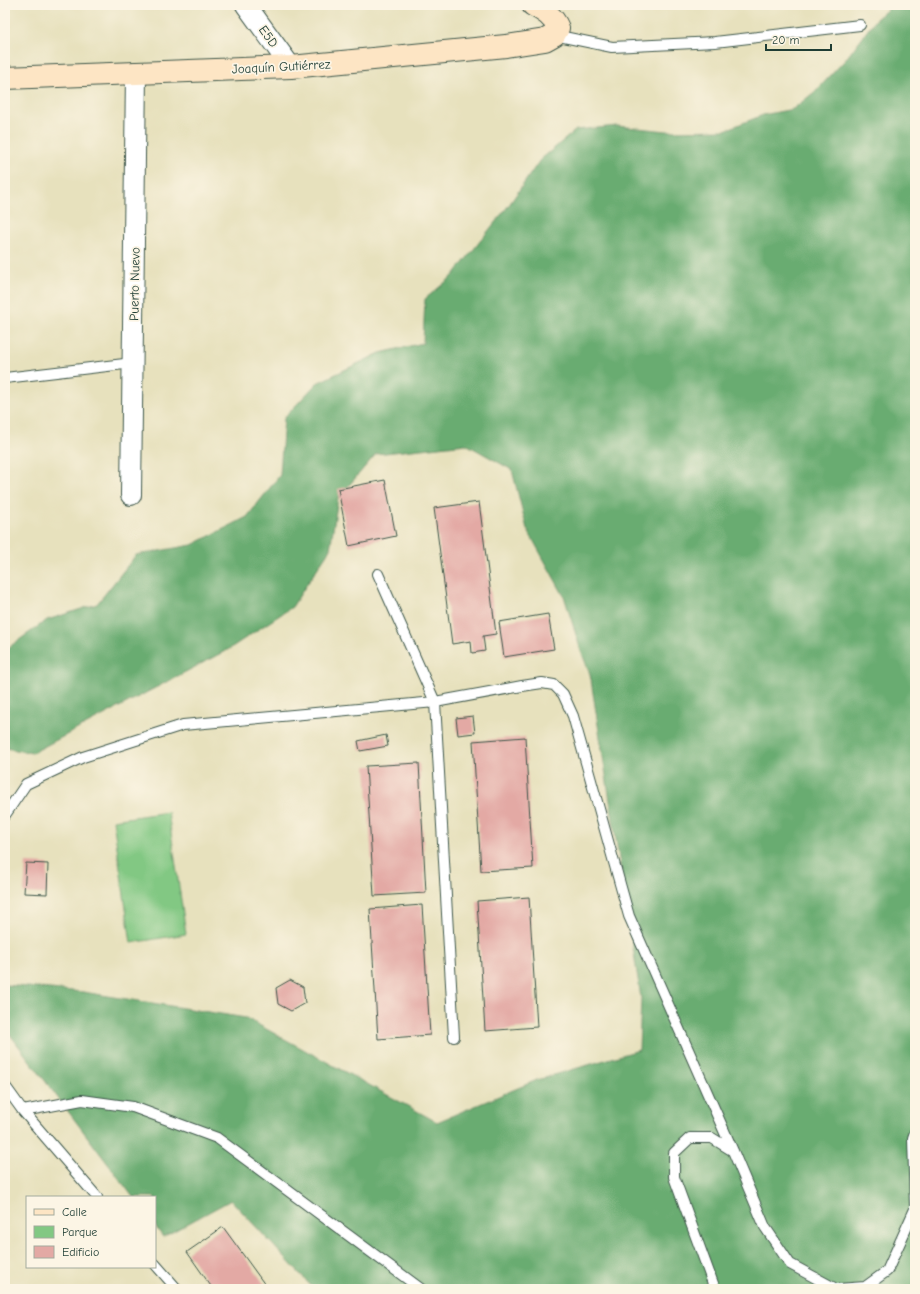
<svg xmlns="http://www.w3.org/2000/svg" width="920" height="1294" font-family="'Comic Neue',sans-serif">
<style>
.green{fill:#82c883;stroke:#50825c}
.forest{fill:#69ac71;stroke:#447452}
.building{fill:#e3a9a4}
.lines{fill:none;stroke-linecap:round;stroke-linejoin:round}
.lane-casing{stroke:#3d5649;stroke-width:12}
.street-casing{stroke:#3d5649;stroke-width:22}
.secondary-casing{stroke:#3d5649;stroke-width:24}
.lane{stroke:#fff;stroke-width:10}
.street{stroke:#fff;stroke-width:20}
.secondary{stroke:#fde5c4;stroke-width:22}
.labels{text-anchor:middle;stroke-width:3.5;stroke-linejoin:round;paint-order:stroke}
.street-label{font-size:13px;fill:#1f3d34;stroke:#fcf5e5}
</style>
<rect width="100%" height="100%" fill="#fcf5e5"/>
<filter id="ink" filterUnits="userSpaceOnUse"><feTurbulence type="fractalNoise" baseFrequency=".025" numOctaves="2"/><feDisplacementMap in="SourceGraphic" scale="8" xChannelSelector="R" yChannelSelector="G"/><feConvolveMatrix kernelMatrix="1 2 1 2 8 2 1 2 1" color-interpolation-filters="sRGB"/></filter>
<filter id="wash" filterUnits="userSpaceOnUse"><feTurbulence type="fractalNoise" baseFrequency=".012" numOctaves="4" result="noise"/><feDisplacementMap in="SourceGraphic" scale="16" xChannelSelector="R" yChannelSelector="G"/><feGaussianBlur stdDeviation="0.9" result="paint"/><feColorMatrix in="noise" values="0 0 0 0 0 0 0 0 0 0 0 0 0 0 0 0 0 1.4 0 .05"/><feComposite in="paint" operator="in"/></filter>
<g filter="url(#wash)">
<rect width="100%" height="100%" fill="#e7e1bd"/>
<!-- green -->
<path class="green" d="M 168,812 L 186,934 L 131,943 L 113,820 Z"/>
<!-- forest -->
<path class="forest" d="M 893,5 L 915,5 L 915,1289 L 314,1289 L 231,1200 L 163,1237 L 155,1226 L 155,1197 L 133,1197 L 5,1028 L 5,985 L 83,992 L 246,1018 L 437,1122 L 537,1080 L 639,1050 L 641,998 L 590,674 L 581,651 L 564,596 L 527,529 L 512,470 L 466,444 L 376,454 L 338,498 L 330,549 L 292,607 L 229,649 L 32,753 L 5,748 L 5,650 L 47,620 L 97,604 L 136,555 L 192,545 L 247,517 L 280,475 L 284,418 L 317,383 L 380,353 L 423,343 L 425,299 L 453,276 L 481,240 L 509,205 L 540,160 L 576,130 L 617,126 L 667,131 L 725,130 L 763,115 L 793,109 L 817,90 L 845,60 L 876,19 Z"/>
<g id="blocks">
<!-- building -->
<path class="building" d="M 385,480 L 396,536 L 349,546 L 338,489 Z
M 479,502 L 496,634 L 483,636 L 485,651 L 472,653 L 471,641 L 452,644 L 434,508 Z
M 548,614 L 554,649 L 504,657 L 499,622 Z
M 473,716 L 475,733 L 458,735 L 456,718 Z
M 386,735 L 388,746 L 360,751 L 358,741 Z
M 525,737 L 533,868 L 481,871 L 473,741 Z
M 419,763 L 426,893 L 374,896 L 366,766 Z
M 26,863 L 48,864 L 47,894 L 24,893 Z
M 529,897 L 537,1027 L 485,1031 L 477,901 Z
M 422,905 L 430,1035 L 378,1039 L 370,909 Z
M 290,980 L 303,987 L 305,1003 L 291,1011 L 278,1004 L 276,988 Z
M 223,1227 L 268,1289 L 213,1289 L 187,1252 Z"/>
</g>
</g>
<g filter="url(#ink)">
<use href="#blocks" fill-opacity="0" stroke="#3d5649" stroke-width="1"/>
<g class="lines">
<!-- lane casing -->
<g class="lane-casing">
<path id="lane" d="M 554,35 L 612,47 L 715,42 L 860,25
M 5,378 L 133,363
M 378,574 L 435,702 L 454,1037
M 5,815 L 26,784 L 83,757 L 183,725 L 435,702 L 522,686 L 542,683 L 554,685 L 563,694 L 573,716 L 629,916 L 733,1151
M 5,1086 L 23,1111 L 97,1197
M 23,1111 L 82,1100 L 133,1107 L 217,1138 L 421,1289
M 155,1264 L 177,1289
M 715,1289 L 674,1177 L 674,1153 L 690,1138 L 712,1138 L 733,1151 L 765,1227 L 790,1264 L 836,1289
M 838,1289 L 865,1287 L 887,1271 L 915,1209 L 913,1138 L 915,1132"/>
</g>
<!-- street casing -->
<g class="street-casing">
<path id="street" d="M 246,5 L 291,67
M 131,495 L 136,72"/>
</g>
<!-- secondary casing -->
<g class="secondary-casing">
<path id="secondary" d="M 5,78 L 291,67 L 506,46 L 545,40 L 554,35 L 558,28 C 553,16 544,11 533,5"/>
</g>
<!-- lane -->
<use href="#lane" class="lane"/>
<!-- street -->
<use href="#street" class="street"/>
<!-- secondary -->
<use href="#secondary" class="secondary"/>
</g>
</g>
<g class="labels">
<!-- street labels -->
<g class="street-label">
<text transform="translate(269 36) rotate(54)" y="5">E5D</text>
<text transform="translate(281 66) rotate(-3)" y="5">Joaquín Gutiérrez</text>
<text transform="translate(134 284) rotate(-89)" y="5">Puerto Nuevo</text>
</g>
</g>
<!-- margin -->
<rect width="920" height="1294" fill="none" stroke="#fcf5e5" stroke-width="20"/>
<!-- legend -->
<rect x="26" y="1196" width="130" height="72" fill="#fcf5e5" stroke="#a4ab9e"/>
<rect x="34" y="1209" width="20" height="6" fill="#fde5c4" stroke="#a4ab9e"/>
<text x="62" y="1216" font-size="12" fill="#1f3d34">Calle</text>
<rect x="34" y="1226" width="20" height="12" fill="#82c883" stroke="#a4ab9e"/>
<text x="62" y="1236" font-size="12" fill="#1f3d34">Parque</text>
<rect x="34" y="1246" width="20" height="12" fill="#e3a9a4" stroke="#a4ab9e"/>
<text x="62" y="1256" font-size="12" fill="#1f3d34">Edificio</text>
<!-- scale -->
<path d="M766 44v6h65v-6" fill="none" stroke="#1f3d34" stroke-width="2"/>
<text x="772" y="44" font-size="12" fill="#1f3d34" stroke="#fcf5e5" stroke-width="3" paint-order="stroke">20 m</text>
</svg>
